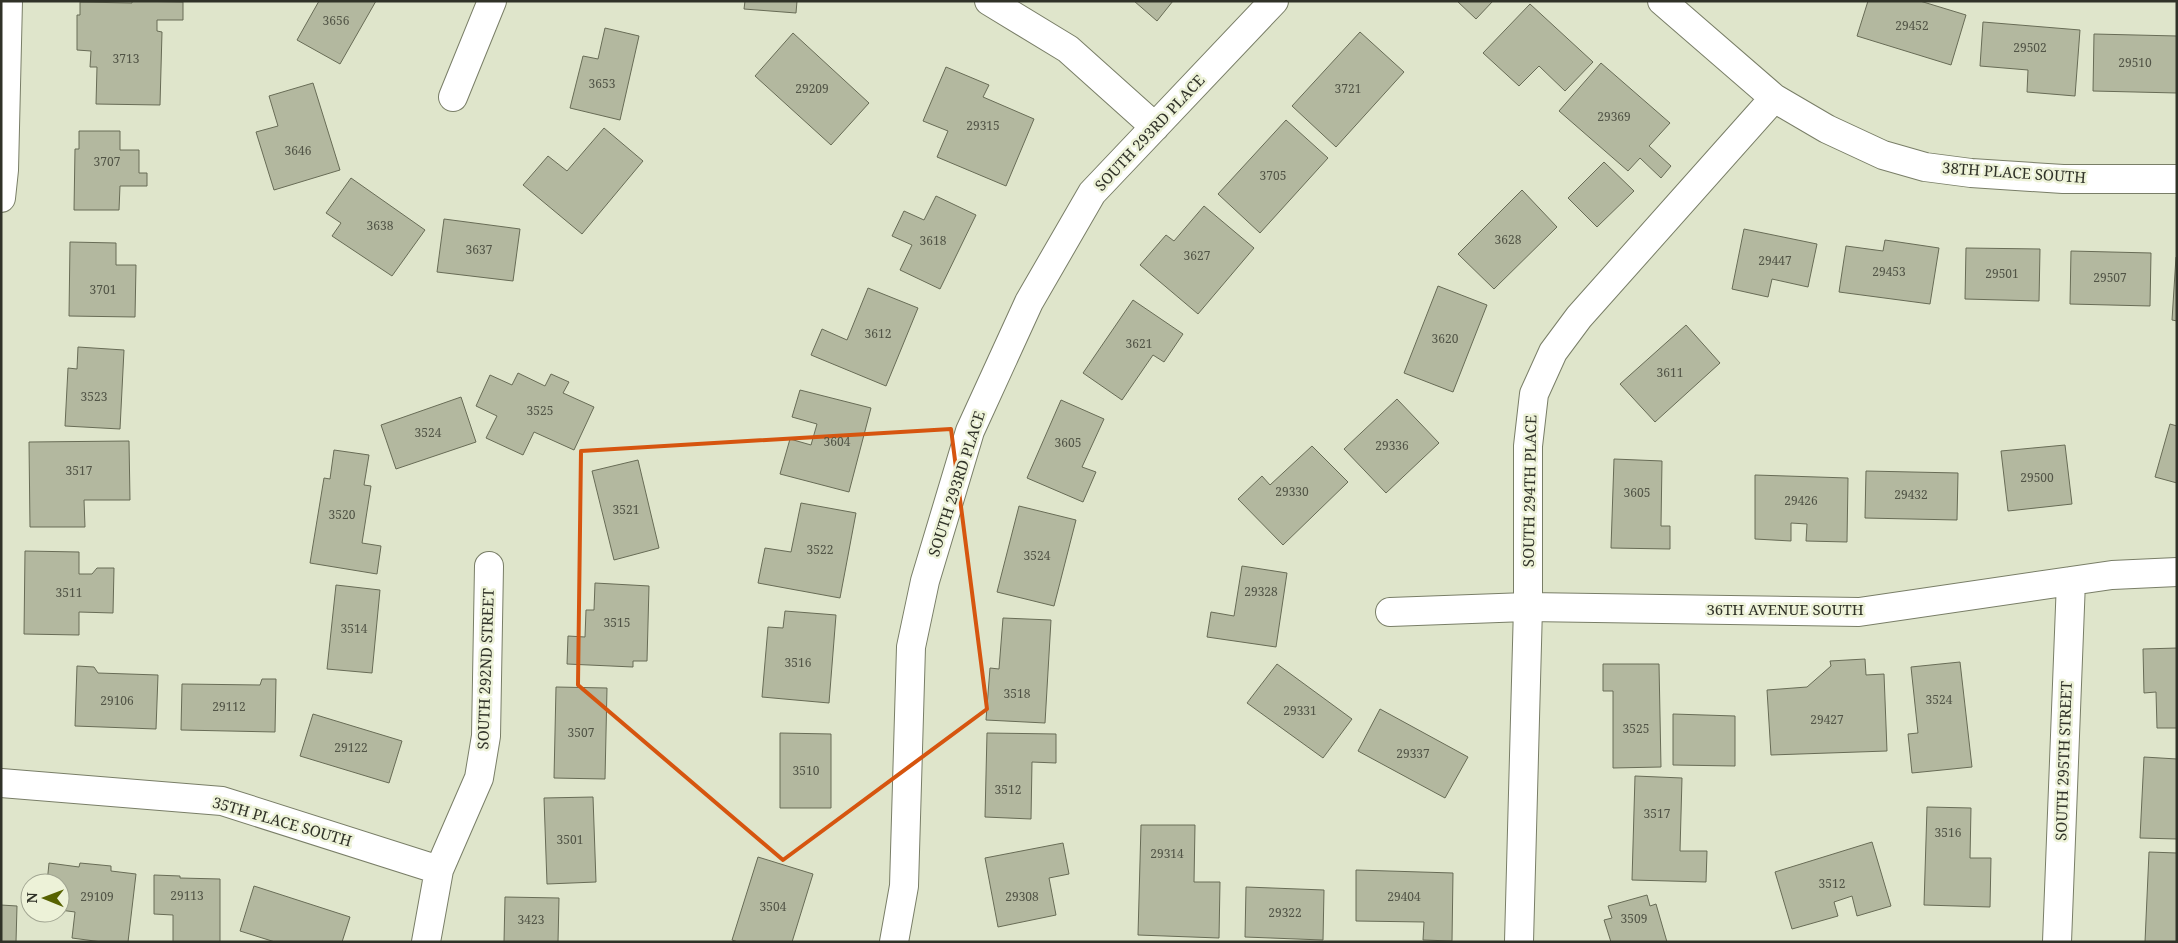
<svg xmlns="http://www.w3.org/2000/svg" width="2178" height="943" font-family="'Noto Serif',serif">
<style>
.building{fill:#b3b89f;stroke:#686c56}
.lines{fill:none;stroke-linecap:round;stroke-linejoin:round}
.minor-casing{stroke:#797e67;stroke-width:30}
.minor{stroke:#fff;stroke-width:28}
.marked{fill:none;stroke:#d6550f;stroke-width:4;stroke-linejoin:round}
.labels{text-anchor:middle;stroke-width:5;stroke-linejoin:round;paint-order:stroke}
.number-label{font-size:12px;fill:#515446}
.street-label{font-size:15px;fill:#303228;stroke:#edf2d8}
</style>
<rect width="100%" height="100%" fill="#dfe5cb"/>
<!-- building -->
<path class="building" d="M 132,1 L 183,2 L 183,20 L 157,20 L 157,31 L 162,32 L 160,105 L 96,104 L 97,67 L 90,67 L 91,51 L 77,50 L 77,15 L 80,15 L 80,2 L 132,3 Z
M 319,1 L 376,1 L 340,64 L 297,40 Z
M 745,1 L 797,1 L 796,13 L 744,9 Z
M 1134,1 L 1173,1 L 1157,21 Z
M 1457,1 L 1493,1 L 1476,19 Z
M 1868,1 L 1920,1 L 1966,15 L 1951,65 L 1857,36 Z
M 1530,4 L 1593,62 L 1565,91 L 1539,66 L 1519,86 L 1483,53 Z
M 1983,22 L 2080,30 L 2075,96 L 2027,92 L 2028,70 L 1980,66 Z
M 605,28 L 639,36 L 620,120 L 570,108 L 583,56 L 598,59 Z
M 1360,32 L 1404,72 L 1336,147 L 1292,106 Z
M 793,33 L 869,103 L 831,145 L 755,76 Z
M 2094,34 L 2177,36 L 2177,93 L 2093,91 Z
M 1601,63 L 1670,123 L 1649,146 L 1671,166 L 1661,178 L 1640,158 L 1628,171 L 1559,111 Z
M 946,67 L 989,85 L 983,97 L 1034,119 L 1006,186 L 937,157 L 948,131 L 923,121 Z
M 313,83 L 340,170 L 274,190 L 256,132 L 278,126 L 269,96 Z
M 1286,120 L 1328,158 L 1260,233 L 1218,194 Z
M 604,128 L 643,161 L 582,234 L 523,185 L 548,156 L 567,171 Z
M 79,131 L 120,131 L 120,150 L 139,150 L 139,173 L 147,173 L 147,186 L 120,186 L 119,210 L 74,210 L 75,149 L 79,149 Z
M 1604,162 L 1634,191 L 1597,227 L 1568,198 Z
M 351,178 L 425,230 L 392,276 L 332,236 L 341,223 L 326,213 Z
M 1522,190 L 1557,227 L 1494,289 L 1458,254 Z
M 936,196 L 976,215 L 940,289 L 900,270 L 912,245 L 892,236 L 904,211 L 924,220 Z
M 1204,206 L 1254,248 L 1198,314 L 1140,265 L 1166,235 L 1174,241 Z
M 444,219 L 520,229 L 513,281 L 437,272 Z
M 1744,229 L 1817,244 L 1808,287 L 1772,279 L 1768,297 L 1732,289 Z
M 1885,240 L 1939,248 L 1930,304 L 1839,292 L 1846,246 L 1883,251 Z
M 70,242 L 116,243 L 116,265 L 136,265 L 135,317 L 69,316 Z
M 1966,248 L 2040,249 L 2039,301 L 1965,299 Z
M 2071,251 L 2151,253 L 2150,306 L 2070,304 Z
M 2176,257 L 2177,257 L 2177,321 L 2172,320 Z
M 1438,286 L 1487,305 L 1453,392 L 1404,373 Z
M 868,288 L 918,308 L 886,386 L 811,355 L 822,329 L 847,340 Z
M 1133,300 L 1183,334 L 1164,362 L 1153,355 L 1122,400 L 1083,373 Z
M 1686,325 L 1720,363 L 1655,422 L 1620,384 Z
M 78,347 L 124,350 L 120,429 L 65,426 L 68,368 L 77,369 Z
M 518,373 L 545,386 L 551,374 L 569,382 L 563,393 L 594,407 L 574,450 L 534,432 L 523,455 L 486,438 L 497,416 L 476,406 L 490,375 L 512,385 Z
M 800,390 L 871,408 L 849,492 L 780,474 L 790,439 L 811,445 L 817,424 L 792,417 Z
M 461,397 L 476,442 L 396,469 L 381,425 Z
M 1397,399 L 1439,443 L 1386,493 L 1344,449 Z
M 1061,400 L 1104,419 L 1082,467 L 1096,472 L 1083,502 L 1027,478 Z
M 2170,424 L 2177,426 L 2177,483 L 2155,477 Z
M 129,441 L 130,500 L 84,500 L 85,527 L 30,527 L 29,442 Z
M 2065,445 L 2072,504 L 2008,511 L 2001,451 Z
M 1312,446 L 1348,482 L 1283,545 L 1238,499 L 1262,476 L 1270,485 Z
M 334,450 L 369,455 L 364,485 L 371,486 L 362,543 L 381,546 L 377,574 L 310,563 L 324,478 L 330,479 Z
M 1614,459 L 1662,461 L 1661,526 L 1670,526 L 1670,549 L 1611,548 Z
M 638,460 L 659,548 L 614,560 L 592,471 Z
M 1866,471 L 1958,473 L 1957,520 L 1865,518 Z
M 1755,475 L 1848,478 L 1847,542 L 1806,541 L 1807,524 L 1791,523 L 1791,541 L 1755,539 Z
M 801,503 L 856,513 L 840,598 L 758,583 L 765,548 L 791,552 Z
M 1019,506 L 1076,520 L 1054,606 L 997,592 Z
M 25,551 L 79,552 L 79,574 L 92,574 L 97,568 L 114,568 L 113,613 L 79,612 L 79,635 L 24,634 Z
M 1242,566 L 1287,573 L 1276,647 L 1207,637 L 1211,612 L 1234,616 Z
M 595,583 L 649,586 L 647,661 L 633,661 L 633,667 L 567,664 L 568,636 L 585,637 L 586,610 L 594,610 Z
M 336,585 L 380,590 L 372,673 L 327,669 Z
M 785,611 L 836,615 L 829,703 L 762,697 L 768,627 L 783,628 Z
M 1003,618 L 1051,620 L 1045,723 L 986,720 L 990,668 L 999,669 Z
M 2177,648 L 2177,728 L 2157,728 L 2156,692 L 2144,693 L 2143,649 Z
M 1865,659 L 1866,675 L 1884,674 L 1887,751 L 1771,755 L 1767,690 L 1807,687 L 1831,666 L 1830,661 Z
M 1960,662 L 1972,767 L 1912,773 L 1908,734 L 1918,733 L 1911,667 Z
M 1277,664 L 1352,719 L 1323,758 L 1247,703 Z
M 1603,664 L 1659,664 L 1661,767 L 1613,768 L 1613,691 L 1603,691 Z
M 77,666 L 94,667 L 98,673 L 158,675 L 156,729 L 75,726 Z
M 262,679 L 276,679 L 275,732 L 181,730 L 182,684 L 260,685 Z
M 556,687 L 607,688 L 605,779 L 554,778 Z
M 1380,709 L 1468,757 L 1445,798 L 1358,751 Z
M 313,714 L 402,741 L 389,783 L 300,756 Z
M 1673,714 L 1735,716 L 1735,766 L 1673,765 Z
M 780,733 L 831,734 L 831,808 L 780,808 Z
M 987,733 L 1056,734 L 1056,763 L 1032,762 L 1031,819 L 985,817 Z
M 2144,757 L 2177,759 L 2177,839 L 2140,838 Z
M 1635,776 L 1682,778 L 1680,851 L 1707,851 L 1706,882 L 1632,880 Z
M 593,797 L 596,882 L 547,884 L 544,798 Z
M 1927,807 L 1971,808 L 1970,858 L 1991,858 L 1990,907 L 1924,905 Z
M 1141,825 L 1195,825 L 1194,882 L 1220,882 L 1219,938 L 1138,935 Z
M 1872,842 L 1891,906 L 1857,916 L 1852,896 L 1834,902 L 1838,916 L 1792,929 L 1775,872 Z
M 1063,843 L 1069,874 L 1049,878 L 1056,915 L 998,927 L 985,858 Z
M 2149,852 L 2177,853 L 2177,942 L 2145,942 Z
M 758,857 L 813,874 L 792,942 L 738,942 L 732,940 Z
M 49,863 L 79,867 L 80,863 L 111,866 L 111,871 L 136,874 L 128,942 L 102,942 L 72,938 L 75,912 L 60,910 L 60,883 L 47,883 Z
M 1356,870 L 1453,873 L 1452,941 L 1423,940 L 1424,922 L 1356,921 Z
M 154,875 L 180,876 L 180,878 L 220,879 L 220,942 L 173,942 L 173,915 L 154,914 Z
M 254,886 L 350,917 L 342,942 L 275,942 L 240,931 Z
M 1246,887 L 1324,890 L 1323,940 L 1245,937 Z
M 1647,895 L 1650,906 L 1656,904 L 1667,942 L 1611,942 L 1604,920 L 1612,918 L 1608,906 Z
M 505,897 L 559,898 L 558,942 L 504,942 Z
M 1,905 L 17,906 L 16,942 L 1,942 Z"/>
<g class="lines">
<!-- minor casing -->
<g class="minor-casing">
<path id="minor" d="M 989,1 L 1068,49 L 1155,127
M 1662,1 L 1774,98 L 1827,129 L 1883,155 L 1925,167 L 1971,173 L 2063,179 L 2177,179
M 453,97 L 492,1
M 1,198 L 4,170 L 8,1
M 1390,612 L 1528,607 L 1859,612 L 2112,575 L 2177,572
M 1,783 L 222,801 L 439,870
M 426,942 L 439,870 L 479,778 L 486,736 L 489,566
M 894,942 L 904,886 L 911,647 L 925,581 L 970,431 L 1029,302 L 1092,193 L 1274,1
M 1519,942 L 1528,607 L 1528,446 L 1534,394 L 1553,352 L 1579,317 L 1774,98
M 2057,942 L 2071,581"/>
</g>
<!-- minor -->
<use href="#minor" class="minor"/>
</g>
<!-- marked area -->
<path class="marked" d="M 951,429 L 987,709 L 783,860 L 578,685 L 581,451 Z"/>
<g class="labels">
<!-- number labels -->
<g class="number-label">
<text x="336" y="25">3656</text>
<text x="1912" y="30">29452</text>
<text x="2030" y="52">29502</text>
<text x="126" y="63">3713</text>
<text x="2135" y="67">29510</text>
<text x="602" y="88">3653</text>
<text x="812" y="93">29209</text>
<text x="1348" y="93">3721</text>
<text x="1614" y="121">29369</text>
<text x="983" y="130">29315</text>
<text x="298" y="155">3646</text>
<text x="107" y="166">3707</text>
<text x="1273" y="180">3705</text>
<text x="380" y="230">3638</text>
<text x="1508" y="244">3628</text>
<text x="933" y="245">3618</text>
<text x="479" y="254">3637</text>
<text x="1197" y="260">3627</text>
<text x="1775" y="265">29447</text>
<text x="1889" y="276">29453</text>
<text x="2002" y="278">29501</text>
<text x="2110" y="282">29507</text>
<text x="103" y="294">3701</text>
<text x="878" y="338">3612</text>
<text x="1445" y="343">3620</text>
<text x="1139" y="348">3621</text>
<text x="1670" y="377">3611</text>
<text x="94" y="401">3523</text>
<text x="540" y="415">3525</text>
<text x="428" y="437">3524</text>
<text x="837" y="446">3604</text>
<text x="1068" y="447">3605</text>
<text x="1392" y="450">29336</text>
<text x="79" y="475">3517</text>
<text x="2037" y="482">29500</text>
<text x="1292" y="496">29330</text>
<text x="1637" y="497">3605</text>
<text x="1911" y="499">29432</text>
<text x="1801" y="505">29426</text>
<text x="626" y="514">3521</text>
<text x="342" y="519">3520</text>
<text x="820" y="554">3522</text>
<text x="1037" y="560">3524</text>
<text x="1261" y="596">29328</text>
<text x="69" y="597">3511</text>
<text x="617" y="627">3515</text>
<text x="354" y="633">3514</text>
<text x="798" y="667">3516</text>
<text x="1017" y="698">3518</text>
<text x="1939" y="704">3524</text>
<text x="117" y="705">29106</text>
<text x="229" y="711">29112</text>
<text x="1300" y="715">29331</text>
<text x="1827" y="724">29427</text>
<text x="1636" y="733">3525</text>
<text x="581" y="737">3507</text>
<text x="351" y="752">29122</text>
<text x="1413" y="758">29337</text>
<text x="806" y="775">3510</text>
<text x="1008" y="794">3512</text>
<text x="1657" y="818">3517</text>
<text x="1948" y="837">3516</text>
<text x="570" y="844">3501</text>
<text x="1167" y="858">29314</text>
<text x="1832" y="888">3512</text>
<text x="187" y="900">29113</text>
<text x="97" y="901">29109</text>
<text x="1022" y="901">29308</text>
<text x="1404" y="901">29404</text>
<text x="773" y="911">3504</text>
<text x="1285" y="917">29322</text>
<text x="1634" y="923">3509</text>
<text x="531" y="924">3423</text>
</g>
<!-- street labels -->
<g class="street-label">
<text transform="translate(1150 133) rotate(-47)" y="5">SOUTH 293RD PLACE</text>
<text transform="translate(2014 173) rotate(4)" y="5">38TH PLACE SOUTH</text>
<text transform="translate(957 484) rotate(-72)" y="5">SOUTH 293RD PLACE</text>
<text transform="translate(1530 491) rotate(-89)" y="5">SOUTH 294TH PLACE</text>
<text x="1785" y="615">36TH AVENUE SOUTH</text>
<text transform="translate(486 669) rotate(-88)" y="5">SOUTH 292ND STREET</text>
<text transform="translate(2064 761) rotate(-88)" y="5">SOUTH 295TH STREET</text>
<text transform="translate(282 822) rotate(16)" y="5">35TH PLACE SOUTH</text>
</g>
</g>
<!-- border -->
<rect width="2178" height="943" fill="none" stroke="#303228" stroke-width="5"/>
<!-- north arrow -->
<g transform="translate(45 898) rotate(271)"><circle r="24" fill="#edf2d8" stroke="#a1a592"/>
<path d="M0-4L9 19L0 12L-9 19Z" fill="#576200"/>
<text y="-8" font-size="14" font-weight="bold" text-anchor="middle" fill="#303228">N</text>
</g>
</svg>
